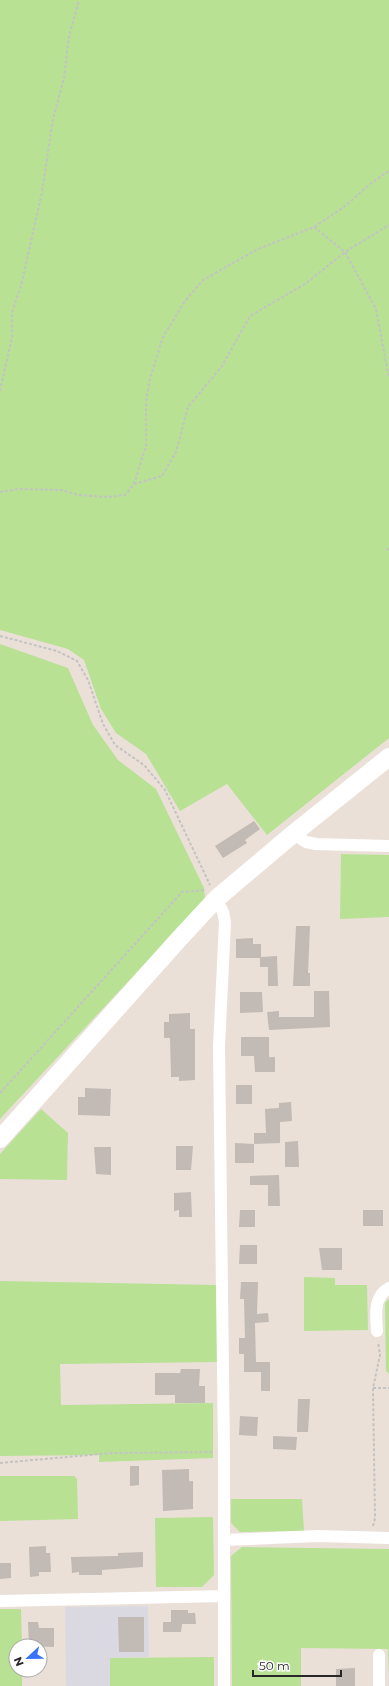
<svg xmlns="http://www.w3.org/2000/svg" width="389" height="1686" font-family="Montserrat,sans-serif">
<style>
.industrial{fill:#dad9e2}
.green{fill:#b8e194}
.building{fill:#c2bab5}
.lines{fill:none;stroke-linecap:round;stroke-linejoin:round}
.path{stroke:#c3c3c3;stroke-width:2;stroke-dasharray:3 2;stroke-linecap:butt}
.street{stroke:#fff;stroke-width:12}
.secondary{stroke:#fff;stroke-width:18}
</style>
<rect width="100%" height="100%" fill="#eae0d8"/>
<!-- industrial -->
<path class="industrial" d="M 148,1606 L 149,1657 L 110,1658 L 110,1686 L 66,1686 L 65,1607 Z"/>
<!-- green -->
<path class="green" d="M 0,0 L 389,0 L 389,738 L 267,835 L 227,784 L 180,811 L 146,754 L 116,733 L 101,709 L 84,660 L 68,649 L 0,630 Z
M 0,644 L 68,668 L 93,725 L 118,760 L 156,789 L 204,888 L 205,899 L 0,1119 Z
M 341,854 L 389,855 L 389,917 L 340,919 Z
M 41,1109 L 68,1133 L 67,1180 L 0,1179 L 0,1154 Z
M 304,1277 L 335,1278 L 335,1285 L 367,1285 L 368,1330 L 304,1331 Z
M 0,1281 L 217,1285 L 218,1362 L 60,1364 L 61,1405 L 213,1403 L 213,1458 L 99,1462 L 99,1455 L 0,1456 Z
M 389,1299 L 389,1374 L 386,1371 L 385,1303 Z
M 0,1476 L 74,1476 L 77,1479 L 78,1519 L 0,1521 Z
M 231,1499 L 302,1499 L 304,1531 L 240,1532 L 231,1523 Z
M 213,1517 L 214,1575 L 202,1587 L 156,1587 L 155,1518 Z
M 242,1547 L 389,1549 L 389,1674 L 388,1649 L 301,1648 L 301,1686 L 232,1686 L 231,1556 Z
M 0,1609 L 21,1609 L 22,1646 L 16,1646 L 16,1670 L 22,1670 L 22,1686 L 0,1686 Z
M 214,1657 L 214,1686 L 110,1686 L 110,1658 Z"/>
<!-- building -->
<path class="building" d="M 254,821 L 260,829 L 245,840 L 247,843 L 223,858 L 215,846 Z
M 296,926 L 310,926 L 308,973 L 310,973 L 310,986 L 293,986 Z
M 253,938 L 253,944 L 261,944 L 261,957 L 277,956 L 278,986 L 268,986 L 268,967 L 260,967 L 260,958 L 236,958 L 236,939 Z
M 314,991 L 329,991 L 330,1027 L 269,1030 L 267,1012 L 279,1011 L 279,1017 L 314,1017 Z
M 240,992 L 262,992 L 263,1012 L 240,1013 Z
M 190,1013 L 190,1029 L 195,1029 L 195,1080 L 179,1081 L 179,1077 L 171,1077 L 170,1038 L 164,1038 L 164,1022 L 169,1022 L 169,1014 Z
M 241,1037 L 269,1037 L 269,1057 L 275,1057 L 275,1072 L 255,1072 L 254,1056 L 241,1056 Z
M 236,1085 L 252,1085 L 252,1104 L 236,1104 Z
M 85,1088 L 111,1089 L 110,1116 L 78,1115 L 78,1097 L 85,1097 Z
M 291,1102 L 292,1121 L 280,1122 L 280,1143 L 254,1144 L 254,1133 L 266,1133 L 265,1109 L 279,1108 L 279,1103 Z
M 298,1141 L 299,1167 L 285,1167 L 285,1142 Z
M 235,1143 L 254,1144 L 254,1163 L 235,1163 Z
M 176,1146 L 193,1146 L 191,1170 L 176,1170 Z
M 94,1147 L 111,1147 L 111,1175 L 96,1174 Z
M 279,1175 L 280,1206 L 268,1206 L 268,1185 L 250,1185 L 250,1176 Z
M 191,1192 L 192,1217 L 179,1217 L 179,1210 L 174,1211 L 174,1193 Z
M 240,1210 L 255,1210 L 255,1227 L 239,1227 Z
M 363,1210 L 383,1210 L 383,1226 L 363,1226 Z
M 240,1245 L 257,1245 L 257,1264 L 239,1264 Z
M 319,1248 L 342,1248 L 342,1270 L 322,1270 Z
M 241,1282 L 258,1282 L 257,1314 L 268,1313 L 269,1322 L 255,1323 L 256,1362 L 270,1362 L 270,1391 L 261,1391 L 261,1372 L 244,1372 L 244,1354 L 239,1354 L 239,1338 L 245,1338 L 244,1299 L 240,1299 Z
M 181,1369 L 200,1369 L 199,1386 L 205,1386 L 205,1403 L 175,1403 L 175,1395 L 155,1395 L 155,1373 L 180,1373 Z
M 298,1399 L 310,1399 L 308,1432 L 297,1432 Z
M 240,1416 L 258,1417 L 257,1436 L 239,1435 Z
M 273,1436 L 297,1437 L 296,1450 L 273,1449 Z
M 130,1466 L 139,1466 L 139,1485 L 130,1486 Z
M 189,1469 L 189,1481 L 193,1481 L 193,1509 L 163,1511 L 162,1470 Z
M 46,1546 L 46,1553 L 50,1553 L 51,1572 L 39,1572 L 39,1576 L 30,1577 L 29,1547 Z
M 143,1552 L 143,1567 L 102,1570 L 102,1575 L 79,1575 L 79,1572 L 72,1573 L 71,1557 L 118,1556 L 118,1553 Z
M 0,1563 L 11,1563 L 11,1578 L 0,1579 Z
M 171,1610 L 188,1610 L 188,1613 L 195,1613 L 196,1624 L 182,1624 L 181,1632 L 163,1632 L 163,1622 L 171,1622 Z
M 118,1617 L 144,1617 L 144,1652 L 119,1652 Z
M 28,1622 L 38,1622 L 39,1628 L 54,1628 L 54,1647 L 29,1646 Z
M 355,1668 L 355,1686 L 336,1686 L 336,1669 Z"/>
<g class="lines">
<!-- path -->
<path class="path" d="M 314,227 L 345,252 L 376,309 L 389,378
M 0,391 L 12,337 L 12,312 L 21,286 L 42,192 L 53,119 L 64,78 L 69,36 L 79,0
M 134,484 L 162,476 L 176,452 L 188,407 L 222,366 L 250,316 L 305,284 L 345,252 L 389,225
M 0,492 L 19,489 L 61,490 L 78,495 L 107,497 L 125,495 L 134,484 L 146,446 L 146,402 L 150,378 L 163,337 L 185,301 L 203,280 L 258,249 L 314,227 L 344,207 L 370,184 L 389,171
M 387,548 L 389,551
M 0,636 L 57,651 L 77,661 L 88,680 L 103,724 L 115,745 L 144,765 L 165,790 L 210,885
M 0,1093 L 182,892 L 204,890
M 373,1388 L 389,1388
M 0,1463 L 112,1453 L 213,1452
M 373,1526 L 375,1518 L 373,1388 L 380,1355 L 378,1342"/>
<!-- street -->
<path class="street" d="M 293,834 L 306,842 L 316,844 L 389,846
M 216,899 L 223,912 L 225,922 L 219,1047 L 224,1452 L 224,1686
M 377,1331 C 376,1315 373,1297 389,1288
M 224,1540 L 318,1536 L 389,1538
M 0,1601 L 224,1596
M 379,1655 L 379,1686"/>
<!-- secondary -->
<path class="secondary" d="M 0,1139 L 179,939 L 216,899 L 293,834 L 389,757"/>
</g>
<!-- north arrow -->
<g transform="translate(28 1658) rotate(248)"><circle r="19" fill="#ffffff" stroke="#a9a9a9"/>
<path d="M0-3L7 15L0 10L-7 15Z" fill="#3774f8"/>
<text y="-6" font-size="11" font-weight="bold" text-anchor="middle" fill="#272727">N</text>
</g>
<!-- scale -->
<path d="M253 1670v6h88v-6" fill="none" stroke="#272727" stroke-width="2"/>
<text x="259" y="1670" font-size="12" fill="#272727" stroke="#ffffff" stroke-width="3" paint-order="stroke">50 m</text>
</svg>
